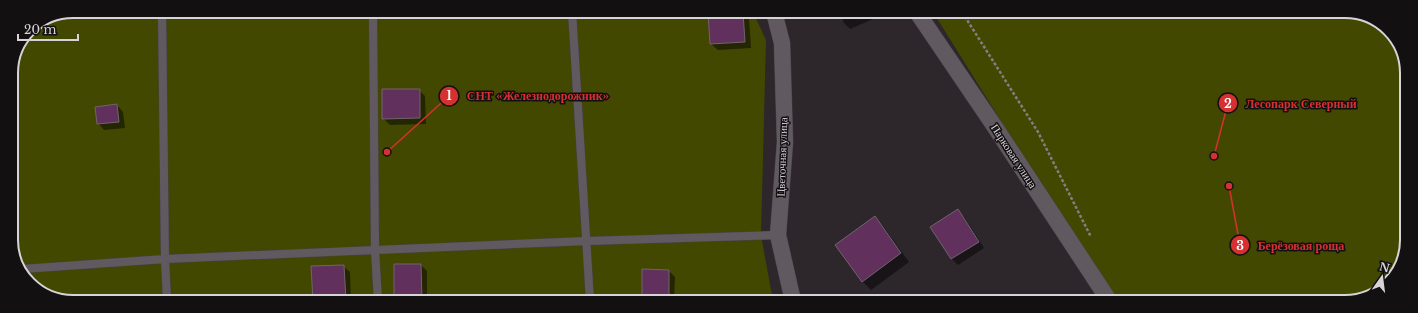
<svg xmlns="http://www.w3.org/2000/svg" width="1418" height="313" font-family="'Libre Baskerville',serif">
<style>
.green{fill:#434800}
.shadow{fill:#0007}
.building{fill:#61305c;stroke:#6e656c}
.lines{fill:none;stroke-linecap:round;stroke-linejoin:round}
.service-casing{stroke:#484247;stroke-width:9}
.minor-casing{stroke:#484247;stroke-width:17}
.path{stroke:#847e83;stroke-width:2.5;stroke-dasharray:3 2;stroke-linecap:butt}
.service{stroke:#615960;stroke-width:8}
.minor{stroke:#615960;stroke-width:16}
.labels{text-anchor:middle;stroke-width:3;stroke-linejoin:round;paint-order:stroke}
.street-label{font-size:11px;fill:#d8d3d7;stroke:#131012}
.rim{fill:none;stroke:#d8d3d7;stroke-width:2}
.leader{fill:none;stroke:#d63131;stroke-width:1.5}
.callout-dot{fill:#d63131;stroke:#131012;stroke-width:1.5}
.mark-label{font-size:12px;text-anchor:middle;font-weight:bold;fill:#fff}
.callout-label{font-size:12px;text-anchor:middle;font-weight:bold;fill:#d63131;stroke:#131012;stroke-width:3;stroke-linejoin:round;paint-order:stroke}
</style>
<rect width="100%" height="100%" fill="#2d262b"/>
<!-- green -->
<path class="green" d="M 73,11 L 753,12 L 766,40 L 761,235 L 773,301 L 61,301 L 29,284 L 12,252 L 11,70 L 29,29 Z
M 933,12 L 1357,12 L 1389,29 L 1406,61 L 1406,252 L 1386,287 L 1348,302 L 1114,302 Z"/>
<!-- shadow -->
<path class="shadow" d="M 743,12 L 749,18 L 751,48 L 718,50 L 711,44 L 709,14 Z
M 839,12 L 878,12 L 880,16 L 850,29 L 844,23 Z
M 419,90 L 425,96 L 426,124 L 390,125 L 383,118 Z
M 117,105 L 123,112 L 125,128 L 104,130 L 98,123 Z
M 958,211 L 964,217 L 984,248 L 958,265 L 952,259 Z
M 875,218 L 883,226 L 909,262 L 871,290 L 862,281 Z
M 395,265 L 421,265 L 427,271 L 427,301 L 395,301 Z
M 343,266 L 350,272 L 351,301 L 314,301 L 312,267 Z
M 669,271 L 675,277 L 674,301 L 649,301 L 643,295 Z"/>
<!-- building -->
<path class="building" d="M 726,12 L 743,12 L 745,42 L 710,44 L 708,13 Z
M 382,89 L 420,89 L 420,118 L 382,119 Z
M 117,104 L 119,122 L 97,124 L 95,107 Z
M 958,209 L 979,242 L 951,259 L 930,227 Z
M 875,216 L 901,253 L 862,282 L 835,245 Z
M 394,264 L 421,264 L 422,301 L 394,301 Z
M 344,265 L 346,301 L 313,301 L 311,266 Z
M 642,269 L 669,270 L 669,296 L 642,296 Z"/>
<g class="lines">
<!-- service casing -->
<g class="service-casing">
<path id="service" d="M 162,11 L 165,259 L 167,301
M 373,11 L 375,250 L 378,301
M 572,11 L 590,301
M 22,269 L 165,259 L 587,241 L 778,235"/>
</g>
<!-- minor casing -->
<g class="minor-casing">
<path id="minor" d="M 774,12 L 782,43 L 785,142 L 778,235 L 793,301
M 917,12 L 997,130 L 1110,302"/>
</g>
<!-- path -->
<path class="path" d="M 962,12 L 1038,132 L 1091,237"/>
<!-- service -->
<use href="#service" class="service"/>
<!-- minor -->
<use href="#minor" class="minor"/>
</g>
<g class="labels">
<!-- street labels -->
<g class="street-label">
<text transform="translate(1014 156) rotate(57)" y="4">Парковая улица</text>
<text transform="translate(782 157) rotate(-88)" y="4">Цветочная улица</text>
</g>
</g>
<!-- crop -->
<path d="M0 0H1418V313H0ZM73 18H1345A55 55 0 0 1 1400 73V240A55 55 0 0 1 1345 295H73A55 55 0 0 1 18 240V73A55 55 0 0 1 73 18Z" fill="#131012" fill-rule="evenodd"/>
<path class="rim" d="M73 18H1345A55 55 0 0 1 1400 73V240A55 55 0 0 1 1345 295H73A55 55 0 0 1 18 240V73A55 55 0 0 1 73 18Z"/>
<!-- callouts -->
<path class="leader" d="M387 152L449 96M1214 156L1228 103M1229 186L1240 245"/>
<g class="callout-dot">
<circle cx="387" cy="152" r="4"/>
<circle cx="1214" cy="156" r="4"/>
<circle cx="1229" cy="186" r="4"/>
<circle cx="449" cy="96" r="10"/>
<circle cx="1228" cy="103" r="10"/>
<circle cx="1240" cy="245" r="10"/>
</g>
<g class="mark-label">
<text x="449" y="100">1</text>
<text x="1228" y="108">2</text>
<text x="1240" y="250">3</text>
</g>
<g class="callout-label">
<text x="538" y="100">СНТ «Железнодорожник»</text>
<text x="1301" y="108">Лесопарк Северный</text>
<text x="1301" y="250">Берёзовая роща</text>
</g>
<!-- north arrow -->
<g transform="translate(1382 277) rotate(14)" stroke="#131012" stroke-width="3" paint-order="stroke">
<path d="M0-3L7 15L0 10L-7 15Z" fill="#d8d3d7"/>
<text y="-6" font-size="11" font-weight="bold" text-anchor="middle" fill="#d8d3d7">N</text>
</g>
<!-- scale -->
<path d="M18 34v6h60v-6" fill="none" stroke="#d8d3d7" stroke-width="2"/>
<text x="24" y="34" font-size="12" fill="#d8d3d7" stroke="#131012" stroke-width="3" paint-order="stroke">20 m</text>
</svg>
